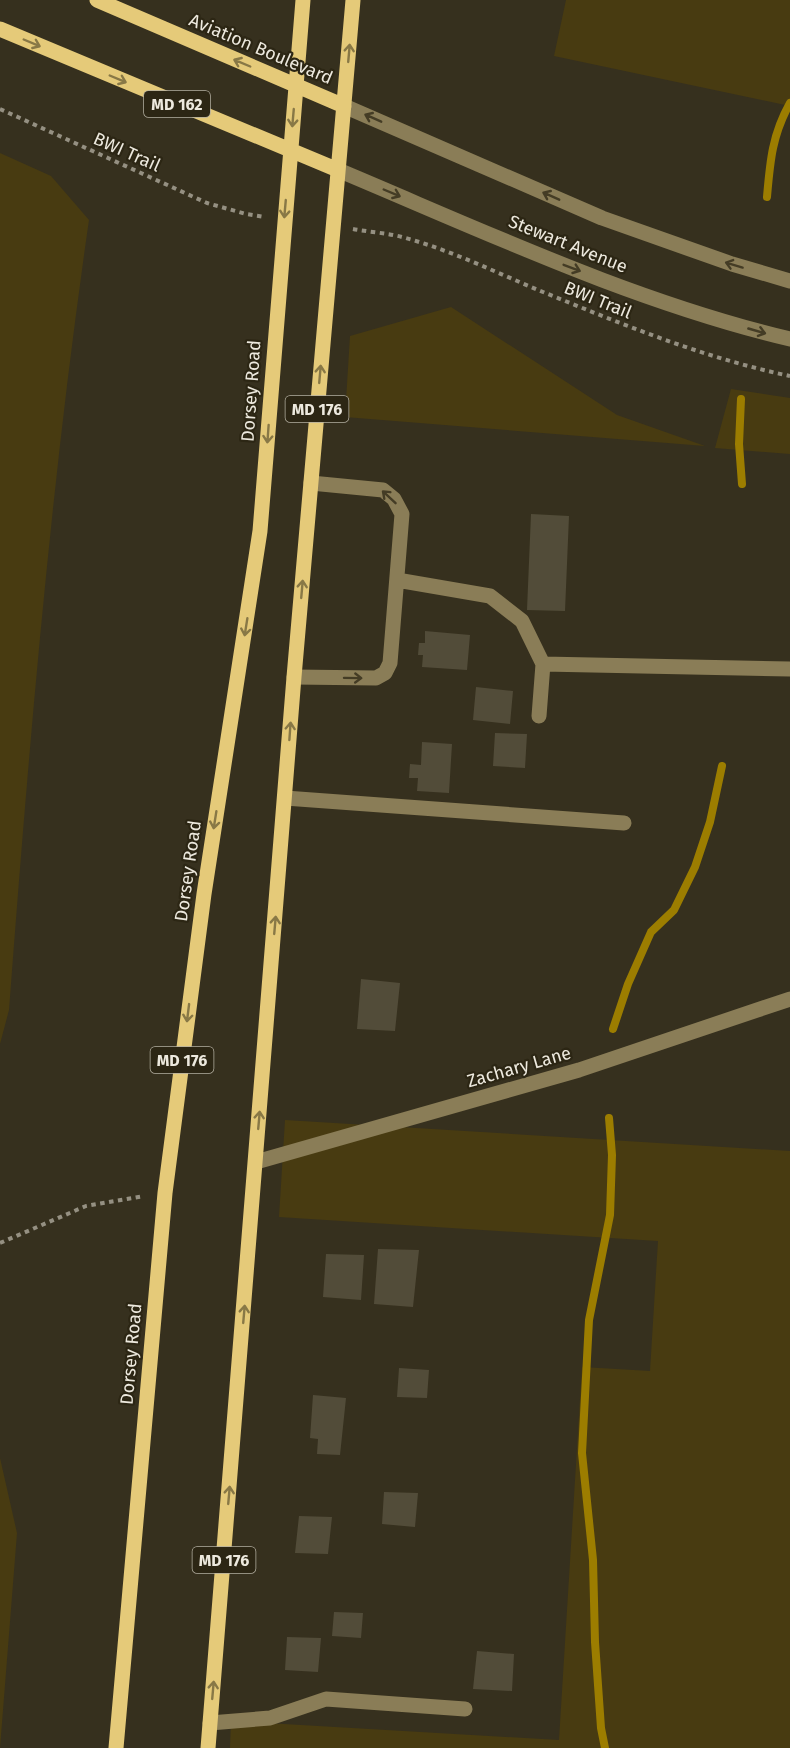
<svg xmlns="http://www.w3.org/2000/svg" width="790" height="1748" font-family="'Fira Sans',sans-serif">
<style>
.green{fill:#483b11}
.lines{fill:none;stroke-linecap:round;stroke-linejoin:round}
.stream{stroke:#9c7d00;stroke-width:8}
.building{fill:#524c39}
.path{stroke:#959082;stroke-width:4;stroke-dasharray:4.5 4.5;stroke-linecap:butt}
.minor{stroke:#8a7d57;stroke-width:15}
.major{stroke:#e5ca79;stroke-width:15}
.oneway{stroke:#887846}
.oneway2{stroke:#443c25}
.labels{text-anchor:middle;stroke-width:4.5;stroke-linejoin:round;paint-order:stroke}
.shield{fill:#2c2614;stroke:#b3aea1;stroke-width:1.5}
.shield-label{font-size:16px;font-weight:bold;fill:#ede9de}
.street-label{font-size:18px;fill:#ede9de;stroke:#2c2614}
</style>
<rect width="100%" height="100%" fill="#36301e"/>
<!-- green -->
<path class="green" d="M 566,0 L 790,0 L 790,106 L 554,56 Z
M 0,153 L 51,176 L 89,220 C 51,482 29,746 9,1010 L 0,1044 Z
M 451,307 L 617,415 L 705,446 L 345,417 L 350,336 Z
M 731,389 L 790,398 L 790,454 L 715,448 Z
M 285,1120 L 790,1151 L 790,1748 L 230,1748 L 231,1721 L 559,1740 L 582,1367 L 650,1371 L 658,1241 L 279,1217 Z
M 0,1458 L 17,1533 L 0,1748 Z"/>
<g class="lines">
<!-- stream -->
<path class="stream" d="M 767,197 C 770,162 772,135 790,103
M 741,399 L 739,444 L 742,484
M 613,1029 L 628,984 L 651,932 L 674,910 L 695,867 L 710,822 L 722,766
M 605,1748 L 601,1728 L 595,1642 L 593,1560 L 582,1453 L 589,1320 L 610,1215 L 612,1155 L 609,1118"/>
</g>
<!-- building -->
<path class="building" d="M 531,514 L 569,516 L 565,611 L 527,610 Z
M 425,631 L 470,635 L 467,670 L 422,667 L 423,655 L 418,655 L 419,643 L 425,643 Z
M 476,687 L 513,691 L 510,724 L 473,720 Z
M 495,733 L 527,734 L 525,768 L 493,766 Z
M 422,742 L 452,744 L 449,793 L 417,791 L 418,778 L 409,778 L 410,764 L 421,765 Z
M 361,979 L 400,983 L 395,1031 L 357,1029 Z
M 378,1249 L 419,1250 L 413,1307 L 374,1304 Z
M 326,1254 L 364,1255 L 361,1300 L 323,1297 Z
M 399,1368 L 429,1370 L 427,1398 L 397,1397 Z
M 313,1395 L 346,1398 L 340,1455 L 317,1454 L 318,1439 L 310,1438 Z
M 384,1492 L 418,1493 L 415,1527 L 382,1524 Z
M 299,1516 L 332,1517 L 328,1554 L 295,1553 Z
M 334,1612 L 363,1613 L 361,1638 L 332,1636 Z
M 287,1637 L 321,1638 L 318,1672 L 285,1670 Z
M 477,1651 L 514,1654 L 512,1691 L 473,1689 Z"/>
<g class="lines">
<!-- path -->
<path class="path" d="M 0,109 L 207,203 L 246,214 L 265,217
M 353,229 C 369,232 387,233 402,237 C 451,250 497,273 543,292 C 624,325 704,358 790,376
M 0,1243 L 86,1206 L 144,1196"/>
<!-- minor -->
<path class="minor" d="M 344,106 L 602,218 L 732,264 L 790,281
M 338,170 C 486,232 634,302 790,339
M 397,580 L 490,596 L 522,621 L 543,664 L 539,716
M 543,664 L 790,669
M 294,677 L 376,678 L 385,673 L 390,663 L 402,514 L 394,499 L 383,490 L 311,483
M 285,798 L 624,823
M 256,1162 L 579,1070 L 790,999
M 210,1723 L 270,1718 L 326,1699 L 465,1709"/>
<!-- major -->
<path class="major" d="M 97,0 L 344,106
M 0,29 L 338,170
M 116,1748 L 165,1193 L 204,894 L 260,531 L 303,0
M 208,1748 L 294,677 L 353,0"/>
</g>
<!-- one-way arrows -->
<defs><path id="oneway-shaft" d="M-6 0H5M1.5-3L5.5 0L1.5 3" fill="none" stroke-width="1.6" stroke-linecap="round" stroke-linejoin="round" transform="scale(1.5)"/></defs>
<g class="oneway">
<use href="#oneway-shaft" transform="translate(32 43) rotate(23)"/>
<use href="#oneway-shaft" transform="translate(349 53) rotate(-85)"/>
<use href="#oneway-shaft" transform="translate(242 63) rotate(-157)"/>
<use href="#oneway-shaft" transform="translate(118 79) rotate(23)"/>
<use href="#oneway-shaft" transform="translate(293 118) rotate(95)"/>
<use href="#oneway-shaft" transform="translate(285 209) rotate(95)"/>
<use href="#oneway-shaft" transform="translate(320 374) rotate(-85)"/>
<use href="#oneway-shaft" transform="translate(268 434) rotate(94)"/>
<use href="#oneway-shaft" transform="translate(302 589) rotate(-85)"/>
<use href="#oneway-shaft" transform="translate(246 627) rotate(99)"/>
<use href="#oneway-shaft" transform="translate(290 731) rotate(-86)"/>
<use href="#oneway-shaft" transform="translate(215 820) rotate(99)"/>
<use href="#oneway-shaft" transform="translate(275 925) rotate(-85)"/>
<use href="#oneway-shaft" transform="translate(188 1013) rotate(97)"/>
<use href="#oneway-shaft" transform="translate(259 1120) rotate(-85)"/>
<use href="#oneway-shaft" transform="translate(244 1314) rotate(-85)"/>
<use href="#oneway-shaft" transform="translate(229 1495) rotate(-85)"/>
<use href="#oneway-shaft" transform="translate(213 1690) rotate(-85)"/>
</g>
<g class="oneway2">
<use href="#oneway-shaft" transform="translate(373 118) rotate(-156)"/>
<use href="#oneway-shaft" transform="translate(392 193) rotate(23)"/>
<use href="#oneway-shaft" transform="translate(551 196) rotate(-156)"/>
<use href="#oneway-shaft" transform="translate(734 265) rotate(-163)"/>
<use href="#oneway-shaft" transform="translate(572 268) rotate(21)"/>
<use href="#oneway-shaft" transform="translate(757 331) rotate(16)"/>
<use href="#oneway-shaft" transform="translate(389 497) rotate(-137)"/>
<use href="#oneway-shaft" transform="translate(353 678) rotate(1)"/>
</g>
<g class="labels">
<!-- shield labels -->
<g class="shield">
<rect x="144" y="91" width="66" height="26" rx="4.5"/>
<rect x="285.5" y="396" width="63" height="26" rx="4.5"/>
<rect x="150.5" y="1047" width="63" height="26" rx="4.5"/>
<rect x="192.5" y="1547" width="63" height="26" rx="4.5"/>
</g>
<g class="shield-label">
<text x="177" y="110">MD 162</text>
<text x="317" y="415">MD 176</text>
<text x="182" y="1066">MD 176</text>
<text x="224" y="1566">MD 176</text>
</g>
<!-- street labels -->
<g class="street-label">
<text transform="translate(261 49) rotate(23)" y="6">Aviation Boulevard</text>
<text transform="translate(127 152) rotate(24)" y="6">BWI Trail</text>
<text transform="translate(568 244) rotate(22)" y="6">Stewart Avenue</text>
<text transform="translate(598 300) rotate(22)" y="6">BWI Trail</text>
<text transform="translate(251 391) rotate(-86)" y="6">Dorsey Road</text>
<text transform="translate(188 871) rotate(-82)" y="6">Dorsey Road</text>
<text transform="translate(519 1067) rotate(-16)" y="6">Zachary Lane</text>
<text transform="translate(131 1354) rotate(-85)" y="6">Dorsey Road</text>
</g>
</g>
</svg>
